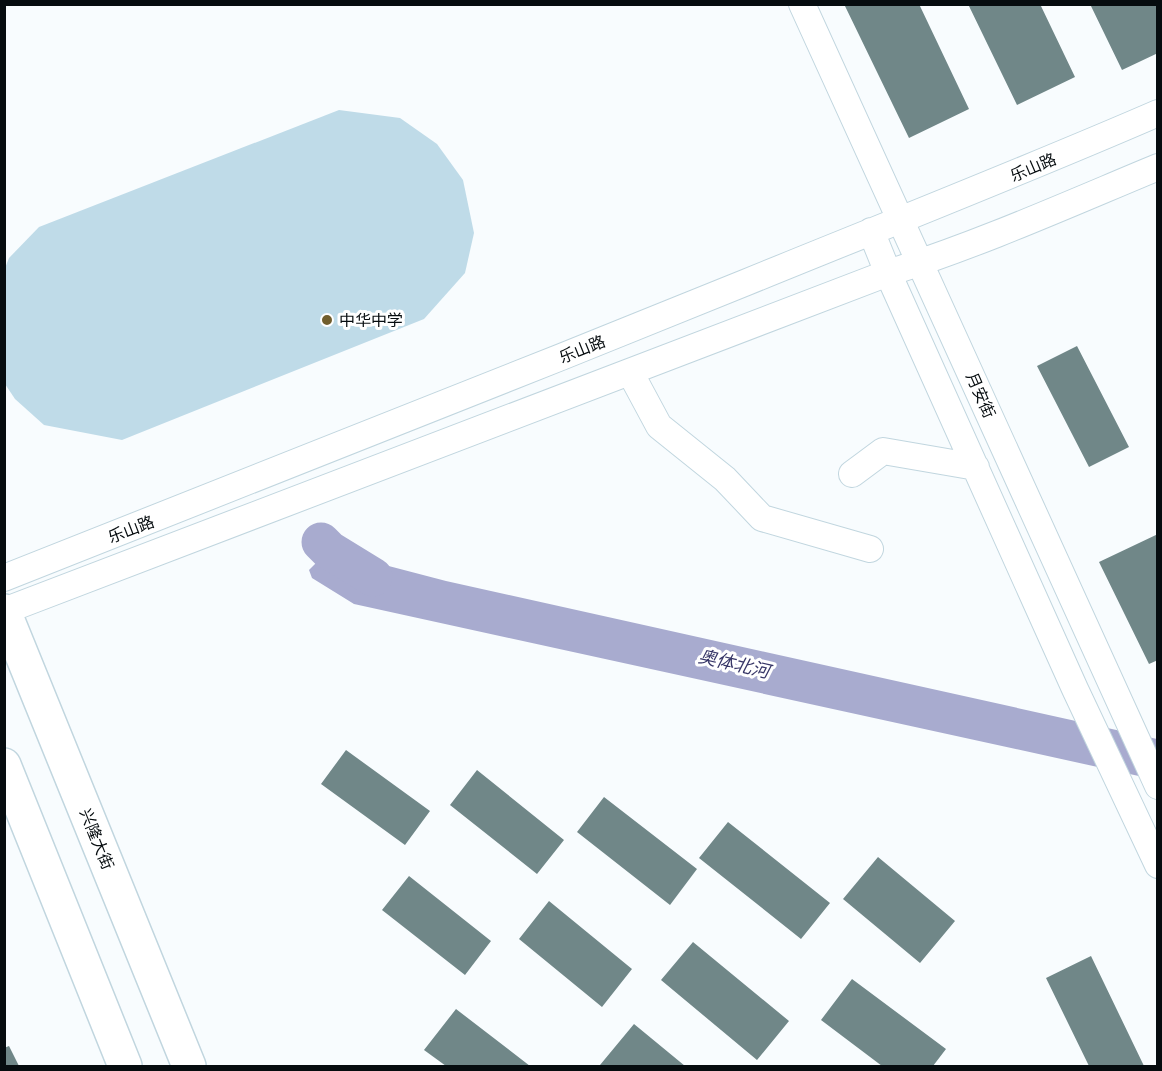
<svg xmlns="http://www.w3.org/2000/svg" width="1162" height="1071" font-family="Jost,'Noto Sans SC',sans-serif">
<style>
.green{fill:#bfdbe8}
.water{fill:#a8abcf}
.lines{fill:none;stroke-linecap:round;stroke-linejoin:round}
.river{stroke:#a8abcf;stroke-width:39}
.building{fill:#708788}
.minor-casing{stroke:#c1d6df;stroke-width:28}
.major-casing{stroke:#c1d6df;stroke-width:36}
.minor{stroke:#fff;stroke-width:26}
.major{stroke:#fff;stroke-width:33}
.poi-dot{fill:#715e2d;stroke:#fff;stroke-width:2}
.labels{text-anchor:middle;stroke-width:6;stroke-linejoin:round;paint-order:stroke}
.street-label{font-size:16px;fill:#060c0f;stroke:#fff}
.poi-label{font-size:16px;fill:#060c0f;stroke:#fff;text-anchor:start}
.water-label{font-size:18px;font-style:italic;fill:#373667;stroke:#fff}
</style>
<rect width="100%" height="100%" fill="#f8fcfe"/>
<!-- green -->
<path class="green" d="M 339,110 L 400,118 L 437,144 L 463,180 L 474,233 L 465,273 L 424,319 L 122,440 L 44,425 L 15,399 L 5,384 L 5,268 L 9,258 L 39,227 Z"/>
<!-- water -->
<path class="water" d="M 329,550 L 356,550 L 381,564 L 446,581 L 1157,739 L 1157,780 L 354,604 L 312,578 L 309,570 Z"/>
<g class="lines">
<!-- river -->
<path class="river" d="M 321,542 L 329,550 L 373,577"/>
</g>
<!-- building -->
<path class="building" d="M 844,4 L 919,4 L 969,109 L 909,138 Z
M 968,4 L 1040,4 L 1075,77 L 1017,105 Z
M 1090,4 L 1158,4 L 1158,53 L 1122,70 Z
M 1077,346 L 1129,447 L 1089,467 L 1037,366 Z
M 1158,534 L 1158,660 L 1149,664 L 1099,562 Z
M 346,750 L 430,811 L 405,845 L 321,784 Z
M 477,770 L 564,840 L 537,874 L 450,805 Z
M 604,797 L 697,869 L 670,905 L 577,832 Z
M 728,822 L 830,903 L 801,939 L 699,858 Z
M 878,857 L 955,921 L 920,963 L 843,899 Z
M 409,876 L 491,941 L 465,975 L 382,910 Z
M 549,901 L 632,969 L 602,1007 L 519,939 Z
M 693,942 L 789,1021 L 757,1060 L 661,980 Z
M 1091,956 L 1144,1066 L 1089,1066 L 1046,978 Z
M 852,979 L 946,1049 L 933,1066 L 882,1066 L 821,1020 Z
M 456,1009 L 530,1066 L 446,1066 L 424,1050 Z
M 634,1024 L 685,1066 L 602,1066 L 600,1065 Z
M 9,1046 L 19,1066 L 4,1066 L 4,1048 Z"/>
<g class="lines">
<!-- minor casing -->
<g class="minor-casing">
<path id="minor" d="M 802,4 L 1158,786
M 871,231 L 888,273 L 1075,689 L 1158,865
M 630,372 L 659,426 L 725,479 L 762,518 L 870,549
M 852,474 L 883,451 L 976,467
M 4,578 C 253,481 500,382 747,282 C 884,226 1022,172 1158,113
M 4,611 L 888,273 C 980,244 1069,204 1158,167"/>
</g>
<!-- major casing -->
<g class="major-casing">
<path id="major" d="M 4,611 L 189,1066
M 4,765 L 125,1066"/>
</g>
<!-- minor -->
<use href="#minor" class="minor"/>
<!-- major -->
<use href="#major" class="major"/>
</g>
<!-- markers -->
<circle class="poi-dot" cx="327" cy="320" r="6"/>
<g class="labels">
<!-- street labels -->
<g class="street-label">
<text transform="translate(1033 167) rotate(-23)" y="6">乐山路</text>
<text transform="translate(582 349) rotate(-22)" y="6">乐山路</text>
<text transform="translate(981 395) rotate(66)" y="6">月安街</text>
<text transform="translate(131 529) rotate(-21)" y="6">乐山路</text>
<text transform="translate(97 839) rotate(68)" y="6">兴隆大街</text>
</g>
<!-- poi labels -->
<g class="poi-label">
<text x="339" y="326">中华中学</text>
</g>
<!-- water labels -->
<g class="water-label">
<text transform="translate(734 664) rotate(13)" y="6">奥体北河</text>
</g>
</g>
<!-- border -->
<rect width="1162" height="1071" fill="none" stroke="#060c0f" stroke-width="12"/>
</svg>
